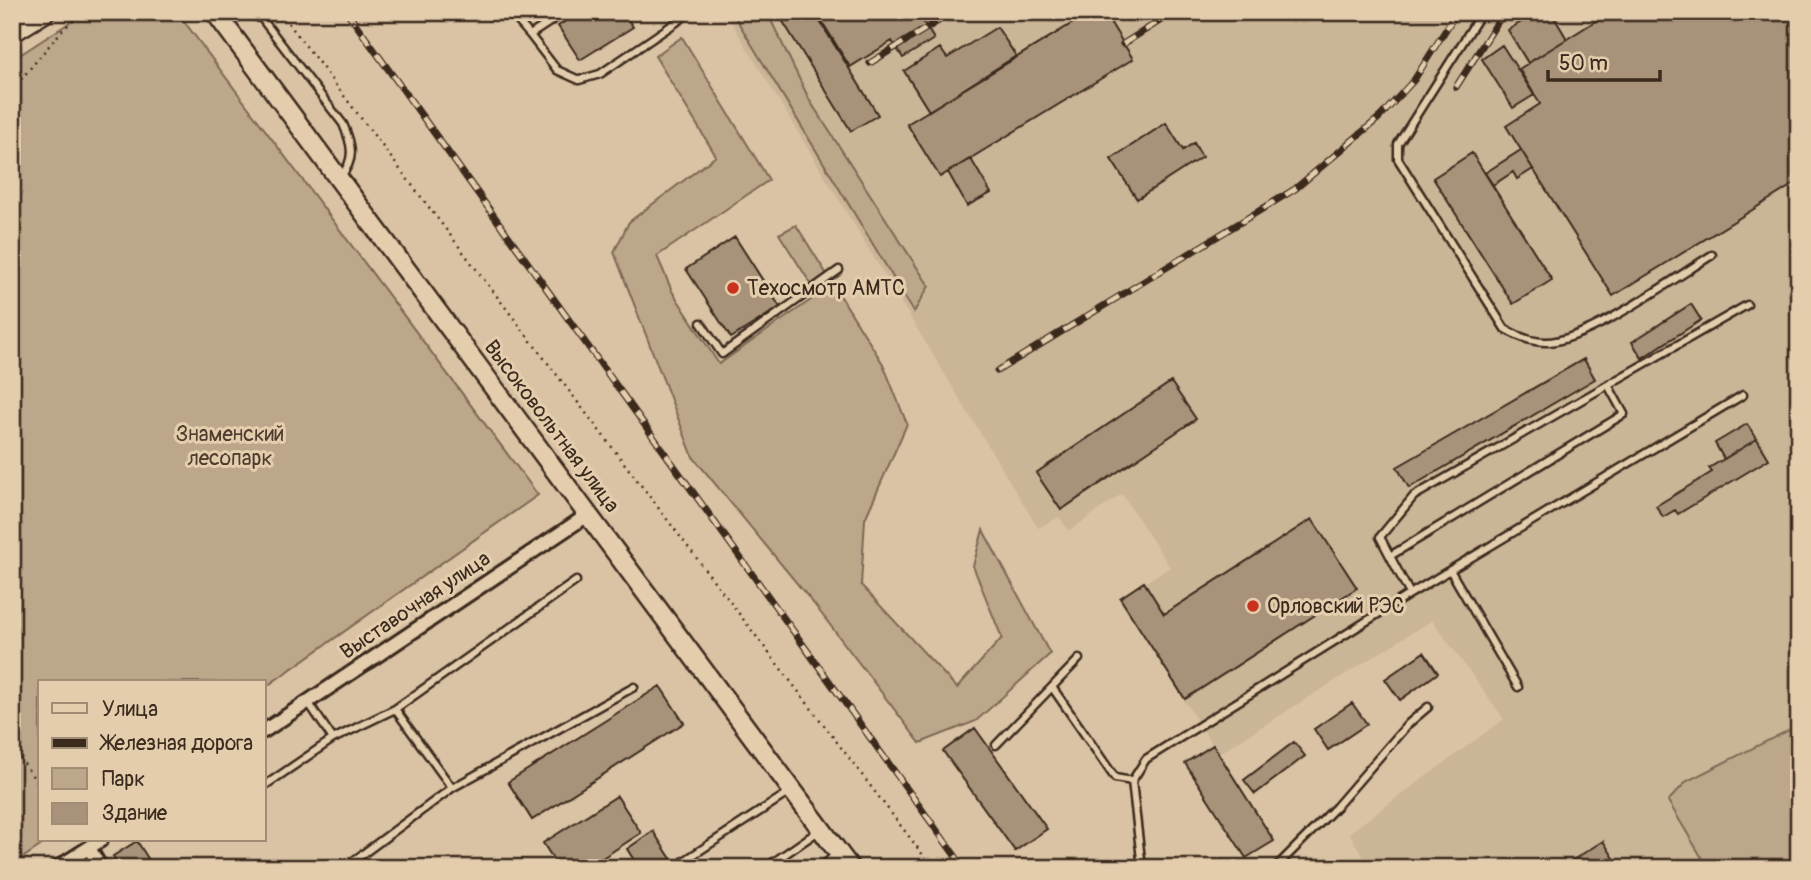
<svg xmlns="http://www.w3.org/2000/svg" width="1811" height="880" font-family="Pangolin,sans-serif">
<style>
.built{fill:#cbb597}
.green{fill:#bca78b;stroke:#7c6854;stroke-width:2}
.building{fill:#a8937a;stroke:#3b2a1e;stroke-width:2}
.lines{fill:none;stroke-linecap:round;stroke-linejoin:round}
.service-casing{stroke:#3b2a1e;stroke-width:11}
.minor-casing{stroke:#3b2a1e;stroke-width:18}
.secondary-casing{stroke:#3b2a1e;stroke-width:23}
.primary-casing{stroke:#3b2a1e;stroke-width:26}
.path{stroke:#3b2a1e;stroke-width:2.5;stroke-dasharray:2 5;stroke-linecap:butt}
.service{stroke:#e4cdad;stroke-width:6}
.minor{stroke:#e4cdad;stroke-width:12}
.secondary{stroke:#e4cdad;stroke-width:18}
.primary{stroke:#e4cdad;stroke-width:21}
.rail-casing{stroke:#3b2a1e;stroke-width:7}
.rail{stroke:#e4cdad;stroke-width:4.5;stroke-dasharray:13;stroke-linecap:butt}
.poi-dot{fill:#c8321e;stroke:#e4cdad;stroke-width:2.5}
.labels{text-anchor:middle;stroke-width:6;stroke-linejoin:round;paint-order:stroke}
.poi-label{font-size:21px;fill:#3b2a1e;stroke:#e4cdad;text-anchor:start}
.street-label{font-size:21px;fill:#3b2a1e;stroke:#e4cdad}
.park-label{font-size:21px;fill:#4e3d2e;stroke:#e4cdad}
</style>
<rect width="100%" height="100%" fill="#dac3a4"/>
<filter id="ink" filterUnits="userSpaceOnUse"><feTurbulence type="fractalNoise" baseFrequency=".0143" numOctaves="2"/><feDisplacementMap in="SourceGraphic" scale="14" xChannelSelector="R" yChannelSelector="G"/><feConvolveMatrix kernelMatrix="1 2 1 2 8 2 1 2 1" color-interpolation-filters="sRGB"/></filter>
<g filter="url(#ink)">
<!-- built -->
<path class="built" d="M 725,12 L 1799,12 L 1799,725 L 1687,780 L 1668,801 L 1708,868 L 1370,868 L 1349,833 L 1504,719 L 1432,620 L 1218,754 L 1120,598 L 1170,567 L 1122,494 L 1069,531 L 1059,517 L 1038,528 Z"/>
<!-- green -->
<path class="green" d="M 86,12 L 177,12 L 538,495 L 264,688 L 264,682 L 40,682 L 40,840 L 49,840 L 12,865 L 12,60 Z
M 732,12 L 767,12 L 810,101 L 929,286 L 914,312 Z
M 682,37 L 769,180 L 657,256 L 672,291 L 719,364 L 818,295 L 779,234 L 796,225 L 883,364 L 907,424 L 865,519 L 861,585 L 957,688 L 1002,638 L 973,566 L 983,530 L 1050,654 L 976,721 L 920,743 L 814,604 L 693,457 L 614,252 L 629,222 L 716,156 L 655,56 Z
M 1799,725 L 1799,868 L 1708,868 L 1668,801 L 1687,781 Z"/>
<!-- building -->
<path class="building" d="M 580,12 L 623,12 L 633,27 L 580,60 L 558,26 Z
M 777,12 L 814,12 L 878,115 L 851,131 Z
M 816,12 L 917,12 L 934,39 L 903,58 L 892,41 L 850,67 Z
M 1091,12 L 1104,12 L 1133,59 L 940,177 L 907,124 Z
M 1538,12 L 1551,12 L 1567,39 L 1528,63 L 1508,30 Z
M 1610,12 L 1799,12 L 1799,181 L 1613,296 L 1506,126 L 1540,104 L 1519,69 Z
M 997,27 L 1016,56 L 929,111 L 904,71 L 940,48 L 947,58 Z
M 1502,45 L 1534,95 L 1513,108 L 1482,59 Z
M 1166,123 L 1183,150 L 1194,143 L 1202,157 L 1137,199 L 1111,159 Z
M 1521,150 L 1533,169 L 1517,179 L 1513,172 L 1493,185 L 1485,173 Z
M 1472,153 L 1552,280 L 1513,304 L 1433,178 Z
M 971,159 L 991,193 L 967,206 L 948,172 Z
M 735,237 L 780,307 L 731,338 L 686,269 Z
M 1691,304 L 1701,320 L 1642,358 L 1632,342 Z
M 1584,359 L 1595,379 L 1409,488 L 1397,467 Z
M 1171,382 L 1196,419 L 1061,510 L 1036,473 Z
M 1747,424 L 1757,439 L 1724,459 L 1715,443 Z
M 1757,439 L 1769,459 L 1678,514 L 1675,510 L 1663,517 L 1656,506 L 1712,472 L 1709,468 Z
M 1312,519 L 1357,588 L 1185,699 L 1120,598 L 1144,582 L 1164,614 Z
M 1424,652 L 1438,673 L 1400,700 L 1385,679 Z
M 660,686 L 684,723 L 532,820 L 508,782 Z
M 1352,703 L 1367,724 L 1328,750 L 1314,729 Z
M 975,728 L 1047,829 L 1015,851 L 943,751 Z
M 1294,742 L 1305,756 L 1255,794 L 1244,780 Z
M 1213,745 L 1274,841 L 1246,858 L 1185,763 Z
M 617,796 L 641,833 L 587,868 L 559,868 L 543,843 Z
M 653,831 L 677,868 L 639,868 L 627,849 Z
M 137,841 L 154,868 L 120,868 L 113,856 Z
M 1603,841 L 1619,866 L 1560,868 Z"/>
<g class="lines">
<!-- service casing -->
<g class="service-casing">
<path id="service" d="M 510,12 L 530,35 L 565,12
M 1482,12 L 1398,144 L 1398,159 L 1505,329 C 1517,336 1530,342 1545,342 C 1585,343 1675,278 1712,255
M 226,21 L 247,13 L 262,19 L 343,124 C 352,144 356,160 340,177
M 530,35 L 557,70 L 579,80 L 600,74 L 681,19
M 701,323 L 722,354 L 839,270
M 1390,556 L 1624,414 L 1608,385
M 1450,570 L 1518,687
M 1410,594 L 1380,537 L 1414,496 L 1747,305
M 1052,687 L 1115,778 L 1132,781
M 308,702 L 333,739 L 395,709 L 576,581
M 996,745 L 1079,659
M 264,786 L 333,739
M 452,788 L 634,687
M 684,861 L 791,791
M 344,868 L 452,788 L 395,709
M 765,868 L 820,830
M 821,868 L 837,853
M 1142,868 L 1132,781 L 1146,759 L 1410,594 L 1743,395
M 1275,868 L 1336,807 L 1408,724 L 1428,707"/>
</g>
<!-- minor casing -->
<g class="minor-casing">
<path id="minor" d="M 264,731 L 589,514
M 89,848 L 101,868
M 57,868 L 101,840"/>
</g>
<!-- secondary casing -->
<g class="secondary-casing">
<path id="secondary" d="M 215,12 L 850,868"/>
</g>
<!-- primary casing -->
<g class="primary-casing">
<path id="primary" d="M 12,31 L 43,12"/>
</g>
<!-- path -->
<path class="path" d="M 280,12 L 933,868
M 12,90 L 64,28 L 86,12
M 12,746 L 40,787"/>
<!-- service -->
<use href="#service" class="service"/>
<!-- minor -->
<use href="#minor" class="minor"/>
<!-- secondary -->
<use href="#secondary" class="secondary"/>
<!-- primary -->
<use href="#primary" class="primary"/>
<!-- rail casing -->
<g class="rail-casing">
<path id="rail" d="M 347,12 L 964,868
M 1123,44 L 1174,12
M 870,63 L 953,12
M 1456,87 L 1504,12
M 997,371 L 1295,189 L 1380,117 L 1414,80 L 1457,12"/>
</g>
<!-- rail -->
<use href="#rail" class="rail"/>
</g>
</g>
<!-- markers -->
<g class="poi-dot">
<circle cx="733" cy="288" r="7"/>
<circle cx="1253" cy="606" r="7"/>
</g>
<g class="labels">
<!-- poi labels -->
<g class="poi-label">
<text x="747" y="295">Техосмотр АМТС</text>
<text x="1267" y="613">Орловский РЭС</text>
</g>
<!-- street labels -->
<g class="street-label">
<text transform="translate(552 426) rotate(53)" y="7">Высоковольтная улица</text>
<text transform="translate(415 605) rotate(-34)" y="7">Выставочная улица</text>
</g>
<!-- park labels -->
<g class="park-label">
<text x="230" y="441">Знаменский<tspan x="230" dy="24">лесопарк</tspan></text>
</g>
</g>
<!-- margin -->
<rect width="1811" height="880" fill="none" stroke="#e4cdad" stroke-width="42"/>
<rect x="21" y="21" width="1769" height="838" fill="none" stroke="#3b2a1e" stroke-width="2.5" filter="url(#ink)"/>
<!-- legend -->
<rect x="38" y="680" width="228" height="161" fill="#e4cdad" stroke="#a08c74" stroke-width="2"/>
<rect x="52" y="703" width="35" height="10" fill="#e4cdad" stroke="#a08c74" stroke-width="2"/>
<text x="102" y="716" font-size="21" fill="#3b2a1e">Улица</text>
<rect x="52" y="738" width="35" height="10" fill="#3b2a1e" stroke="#a08c74" stroke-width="2"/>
<text x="102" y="750" font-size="21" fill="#3b2a1e">Железная дорога</text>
<rect x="52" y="768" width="35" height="21" fill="#bca78b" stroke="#a08c74" stroke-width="2"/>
<text x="102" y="786" font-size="21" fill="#3b2a1e">Парк</text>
<rect x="52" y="803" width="35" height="21" fill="#a8937a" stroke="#a08c74" stroke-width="2"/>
<text x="102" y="820" font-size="21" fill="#3b2a1e">Здание</text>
<!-- scale -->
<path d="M1548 70v10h112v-10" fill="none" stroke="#3b2a1e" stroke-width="3.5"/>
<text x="1559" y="70" font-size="21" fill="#3b2a1e" stroke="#e4cdad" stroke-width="5" paint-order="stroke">50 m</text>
</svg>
